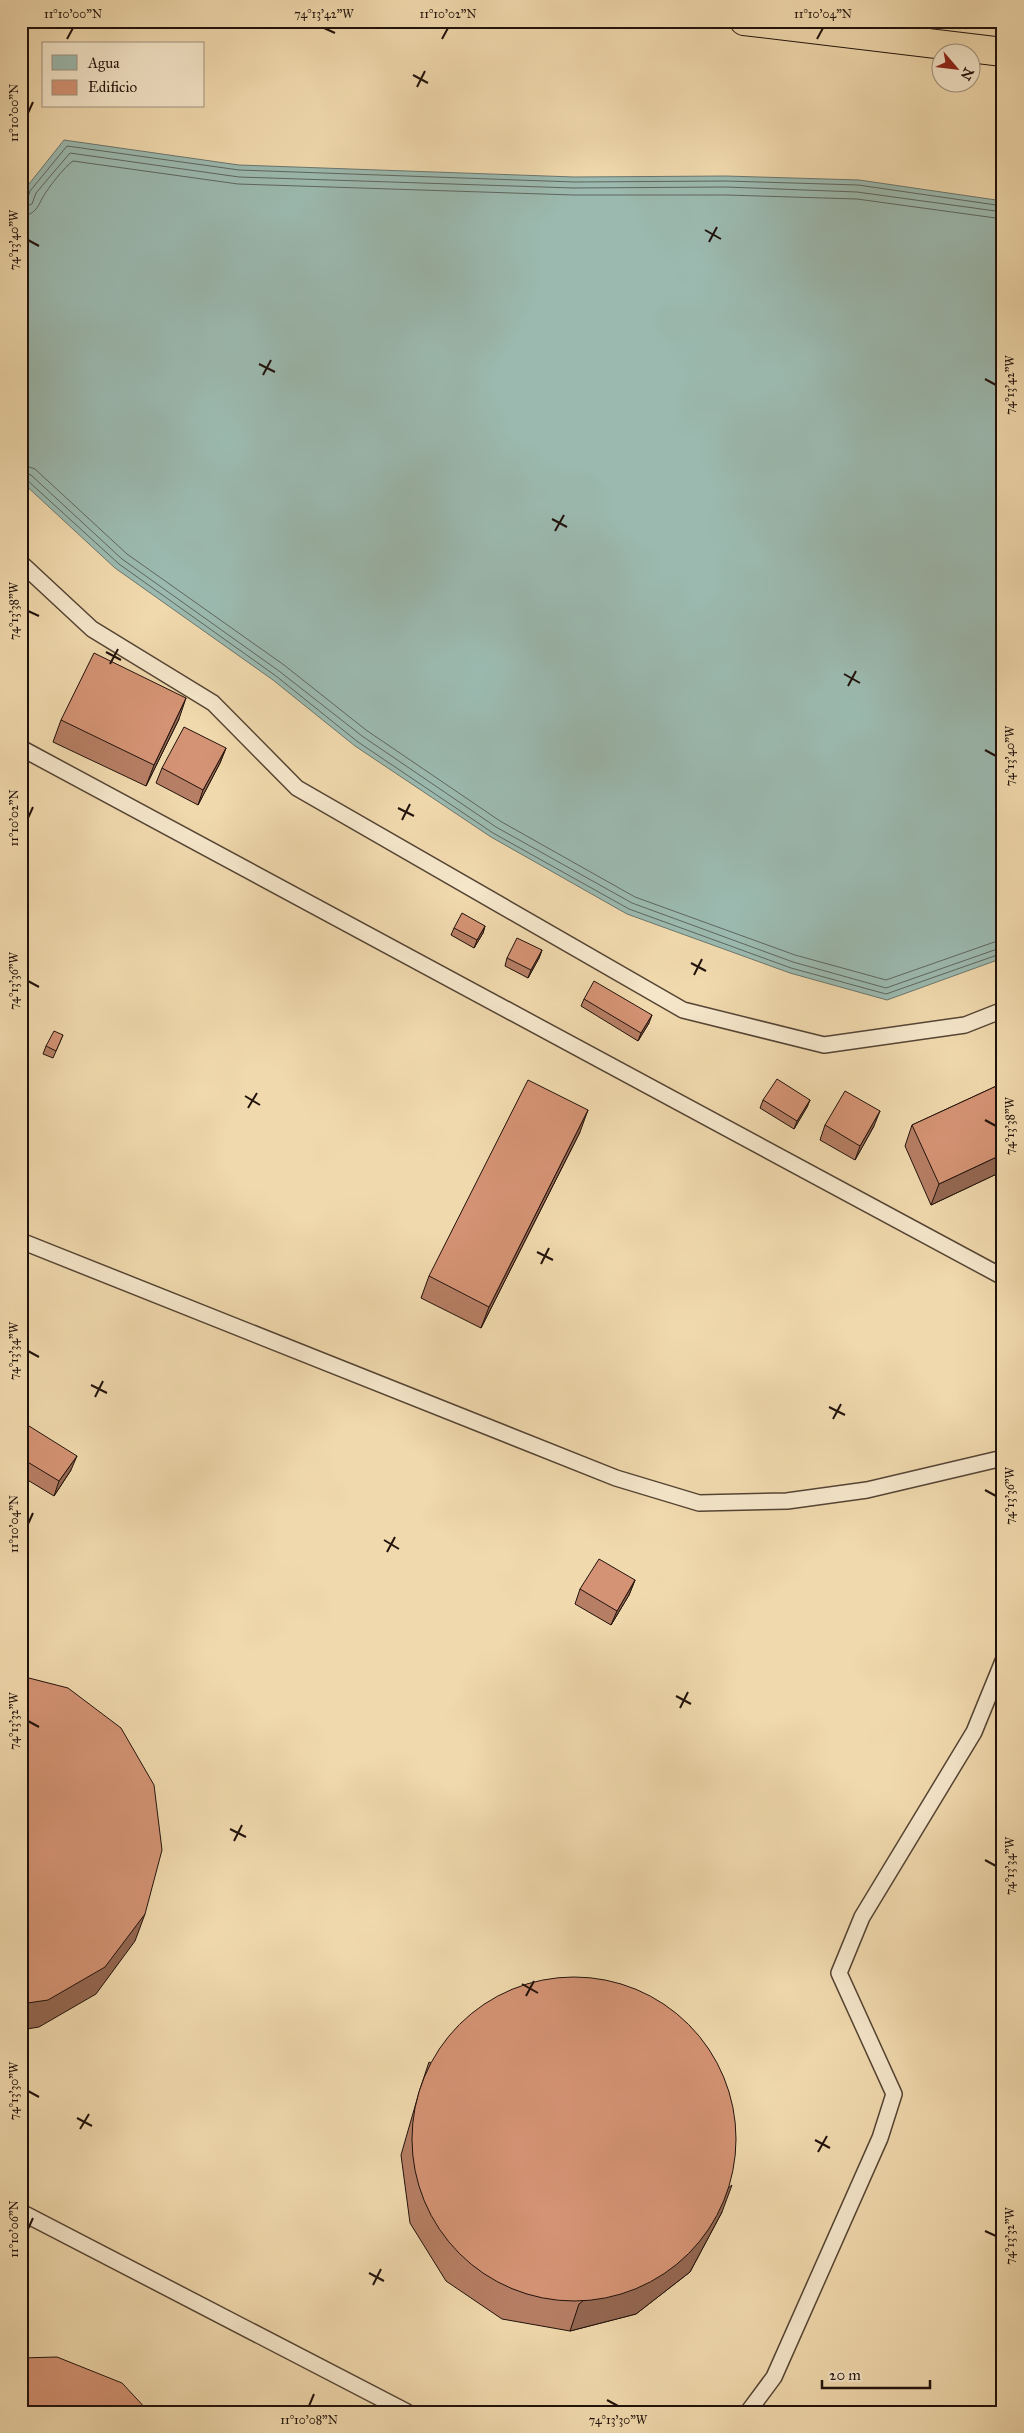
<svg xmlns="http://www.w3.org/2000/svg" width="1024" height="2433" font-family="'IM FELL Great Primer',serif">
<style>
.water{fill:#9bb9af;stroke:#6a766e}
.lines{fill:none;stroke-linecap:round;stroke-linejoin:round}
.shore{stroke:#5e665e;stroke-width:1}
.service-casing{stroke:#554434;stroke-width:18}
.trunk-casing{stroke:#21120c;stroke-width:30}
.service{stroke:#f5e6ca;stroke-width:15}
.trunk{stroke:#f0d9ad;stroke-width:28}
.wall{fill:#b67e64;stroke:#21120c}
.shaded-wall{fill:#946751;stroke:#21120c}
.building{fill:#d49374;stroke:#21120c}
.ticks{fill:none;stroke:#21120c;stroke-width:2}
.neatline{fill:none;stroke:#21120c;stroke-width:2}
.ticks-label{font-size:12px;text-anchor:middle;fill:#21120c}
</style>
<rect width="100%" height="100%" fill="#f0d9ad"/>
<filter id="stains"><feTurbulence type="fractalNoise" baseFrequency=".004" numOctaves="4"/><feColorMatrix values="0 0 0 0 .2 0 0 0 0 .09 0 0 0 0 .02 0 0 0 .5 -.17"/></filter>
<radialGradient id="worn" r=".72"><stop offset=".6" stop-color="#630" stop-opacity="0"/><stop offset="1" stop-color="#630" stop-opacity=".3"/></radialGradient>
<!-- water -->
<path class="water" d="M 64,140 L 239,165 L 574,177 L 726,176 L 859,180 L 1003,201 L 1003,958 L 887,1000 L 790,973 L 627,914 L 491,837 L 355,746 L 273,680 L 115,568 L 21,481 L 21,207 L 25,189 Z"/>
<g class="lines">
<!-- shore -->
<path class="shore" d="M 21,202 L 27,200 L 30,191 L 67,146 L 239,170 L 574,182 L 726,181 L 858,185 L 1003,206
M 21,208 L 32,204 L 36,193 L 70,153 L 239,177 L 573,188 L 726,187 L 857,192 L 1003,212
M 21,216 C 35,215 37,208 43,197 C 48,188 65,166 73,161 L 238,184 L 573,195 L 726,195 L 857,199 L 1003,219
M 21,464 L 35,469 L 127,554 L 284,665 L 366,730 L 500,821 L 635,897 L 795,955 L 886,980 L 1003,939
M 21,472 L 31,475 L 122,559 L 279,671 L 362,736 L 496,827 L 632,903 L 793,962 L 886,988 L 1003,947
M 21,478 L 27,480 L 119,564 L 276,676 L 358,742 L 493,833 L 629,909 L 791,968 L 886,994 L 1003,953"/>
<!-- service casing -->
<g class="service-casing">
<path id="service" d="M 21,563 L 92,629 L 213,703 L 297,788 L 683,1010 L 824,1045 L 965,1025 L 1003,1010
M 21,748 L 1003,1277
M 21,1241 L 616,1478 L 699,1503 L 787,1501 L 867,1490 L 1003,1458
M 21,2212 L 407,2412
M 748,2412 L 774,2377 L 880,2138 L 894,2094 L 839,1973 L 862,1917 L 974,1732 L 1003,1661"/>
</g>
<!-- trunk casing -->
<g class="trunk-casing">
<path id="trunk" d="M 744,21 L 1003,52"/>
</g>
<!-- service -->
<use href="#service" class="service"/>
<!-- trunk -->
<use href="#trunk" class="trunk"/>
</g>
<!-- wall -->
<path class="wall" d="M 179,719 L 146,786 L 53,742 L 61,720 Z
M 226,748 L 220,763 L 198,805 L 156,783 L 162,768 Z
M 485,926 L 483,933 L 474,948 L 451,935 L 454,928 Z
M 542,950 L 539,958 L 528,978 L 505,966 L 507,958 Z
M 584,999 L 649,1023 L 638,1041 L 581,1006 Z
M 63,1035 L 53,1058 L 43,1054 L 46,1046 Z
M 1003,1083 L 1003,1171 L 931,1205 L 905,1146 L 912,1125 Z
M 763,1100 L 810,1100 L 807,1107 L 794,1129 L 760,1108 Z
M 825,1125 L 874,1126 L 855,1160 L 820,1140 Z
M 580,1132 L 481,1328 L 421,1298 L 429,1276 Z
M 21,1421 L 71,1470 L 54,1496 L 21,1476 Z
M 635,1580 L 629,1595 L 611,1625 L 575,1604 L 580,1589 Z
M 429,2062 L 722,2212 L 690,2272 L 636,2314 L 570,2331 L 502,2319 L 446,2281 L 410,2223 L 401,2155 L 420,2089 Z"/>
<!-- shaded-wall -->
<path class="shaded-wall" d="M 186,698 L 179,719 L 146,786 L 154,765 Z
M 226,748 L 220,763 L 198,805 L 203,790 Z
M 485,926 L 483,933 L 474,948 L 477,940 Z
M 542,950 L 539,958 L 528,978 L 531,970 Z
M 652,1015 L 649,1023 L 638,1041 L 641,1033 Z
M 810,1100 L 807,1107 L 794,1129 L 797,1121 Z
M 588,1110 L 580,1132 L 481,1328 L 489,1307 Z
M 880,1111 L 874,1126 L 855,1160 L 860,1146 Z
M 1003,1154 L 1003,1171 L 931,1205 L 939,1184 Z
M 77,1456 L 71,1470 L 54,1496 L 59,1481 Z
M 635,1580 L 629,1595 L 611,1625 L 617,1611 Z
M 145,1914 L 135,1941 L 96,1994 L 39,2027 L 21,2030 L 21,2004 Z
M 732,2185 L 722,2212 L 690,2272 L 636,2314 L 570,2331 L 579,2304 Z"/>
<!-- building -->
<path class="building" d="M 94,653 L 186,698 L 154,765 L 61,720 Z
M 184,727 L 226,748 L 203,790 L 162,768 Z
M 462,913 L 485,926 L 477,940 L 454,928 Z
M 517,938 L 542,950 L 531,970 L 507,958 Z
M 594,981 L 652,1015 L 641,1033 L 584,999 Z
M 54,1031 L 63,1035 L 56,1051 L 46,1046 Z
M 777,1079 L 810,1100 L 797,1121 L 763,1100 Z
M 528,1080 L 588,1110 L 489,1307 L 429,1276 Z
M 1003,1083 L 1003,1154 L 939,1184 L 912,1125 Z
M 845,1091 L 880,1111 L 860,1146 L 825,1125 Z
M 21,1421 L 77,1456 L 59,1481 L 21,1458 Z
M 599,1559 L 635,1580 L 617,1611 L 580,1589 Z
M 21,1676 L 68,1688 L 121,1728 L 154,1785 L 162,1850 L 145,1914 L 105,1967 L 48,2000 L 21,2004 Z
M412 2139a162 162 0 1 1 324 0a162 162 0 1 1-324 0Z
M 57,2357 L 122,2383 L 149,2412 L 21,2412 L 21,2358 Z"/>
<!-- ticks -->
<path class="ticks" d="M 324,28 L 335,33M 67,39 L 73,28M 442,39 L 448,28M 817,39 L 823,28M 413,75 L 428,83M 417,87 L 425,71M 28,113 L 33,102M 705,230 L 721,239M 28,240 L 39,246M 709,242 L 717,227M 259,364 L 275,372M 263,375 L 271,360M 985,379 L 996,385M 552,519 L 567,527M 555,531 L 564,515M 28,611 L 39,616M 106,652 L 121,660M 110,664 L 118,649M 844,674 L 860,683M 848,686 L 856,671M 985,750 L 996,756M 398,808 L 414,816M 28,818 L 33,807M 402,820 L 410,804M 691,963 L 706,971M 694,975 L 702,959M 28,981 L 39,987M 245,1096 L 260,1105M 248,1108 L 257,1093M 985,1120 L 996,1126M 537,1252 L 553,1260M 541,1264 L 549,1248M 28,1351 L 39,1357M 91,1385 L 107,1393M 95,1397 L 103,1381M 829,1407 L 845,1415M 833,1419 L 841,1404M 985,1490 L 996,1496M 28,1524 L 33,1513M 384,1540 L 399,1549M 387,1552 L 395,1537M 676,1696 L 691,1704M 680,1708 L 688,1692M 28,1721 L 39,1727M 230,1829 L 246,1837M 234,1841 L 242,1825M 985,1860 L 996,1866M 522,1984 L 538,1993M 526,1996 L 534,1981M 28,2091 L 39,2097M 77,2118 L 92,2126M 80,2129 L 89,2114M 815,2140 L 830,2148M 818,2152 L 827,2136M 28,2229 L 33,2218M 985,2231 L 996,2236M 369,2273 L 384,2281M 373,2285 L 381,2269M 607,2400 L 618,2406M 309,2406 L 314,2394"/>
<!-- margin -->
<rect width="1024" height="2433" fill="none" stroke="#f0d9ad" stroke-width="55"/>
<!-- legend -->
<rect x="42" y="42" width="162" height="65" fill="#f5e6ca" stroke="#a0917e"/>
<rect x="52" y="55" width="25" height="15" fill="#9bb9af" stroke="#a0917e"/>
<text x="88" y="68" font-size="15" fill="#21120c">Agua</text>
<rect x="52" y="80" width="25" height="15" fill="#d49374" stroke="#a0917e"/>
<text x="88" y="92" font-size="15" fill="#21120c">Edificio</text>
<!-- north arrow -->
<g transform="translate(956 68) rotate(118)"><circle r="24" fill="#f5e6ca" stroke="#a0917e"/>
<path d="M0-4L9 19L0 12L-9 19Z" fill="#8f2418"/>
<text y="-8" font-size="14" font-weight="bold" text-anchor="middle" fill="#21120c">N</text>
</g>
<!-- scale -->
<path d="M822 2380v8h108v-8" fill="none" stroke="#21120c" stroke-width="2.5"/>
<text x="829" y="2380" font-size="15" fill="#21120c" stroke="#f5e6ca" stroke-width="4" paint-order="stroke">20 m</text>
<rect x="28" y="28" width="968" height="2378" class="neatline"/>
<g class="ticks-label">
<text x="73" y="18">11°10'00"N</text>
<text x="324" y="18">74°13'42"W</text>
<text x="448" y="18">11°10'02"N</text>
<text x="823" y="18">11°10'04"N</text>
<text transform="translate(14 113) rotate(-90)" y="4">11°10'00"N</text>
<text transform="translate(14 240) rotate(-90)" y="4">74°13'40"W</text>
<text transform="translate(1010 385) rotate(-90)" y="4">74°13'42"W</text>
<text transform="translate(14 611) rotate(-90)" y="4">74°13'38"W</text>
<text transform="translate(1010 756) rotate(-90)" y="4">74°13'40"W</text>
<text transform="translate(14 818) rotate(-90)" y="4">11°10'02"N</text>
<text transform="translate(14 981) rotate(-90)" y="4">74°13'36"W</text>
<text transform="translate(1010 1126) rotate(-90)" y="4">74°13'38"W</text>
<text transform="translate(14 1351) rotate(-90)" y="4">74°13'34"W</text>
<text transform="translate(1010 1496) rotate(-90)" y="4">74°13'36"W</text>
<text transform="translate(14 1524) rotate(-90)" y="4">11°10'04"N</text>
<text transform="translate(14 1721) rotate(-90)" y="4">74°13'32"W</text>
<text transform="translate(1010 1866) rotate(-90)" y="4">74°13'34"W</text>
<text transform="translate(14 2091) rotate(-90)" y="4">74°13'30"W</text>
<text transform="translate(14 2229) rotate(-90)" y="4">11°10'06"N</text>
<text transform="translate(1010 2236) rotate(-90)" y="4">74°13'32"W</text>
<text x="309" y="2424">11°10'08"N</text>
<text x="618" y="2424">74°13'30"W</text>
</g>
<rect width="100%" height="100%" filter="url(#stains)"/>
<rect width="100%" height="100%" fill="url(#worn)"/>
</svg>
